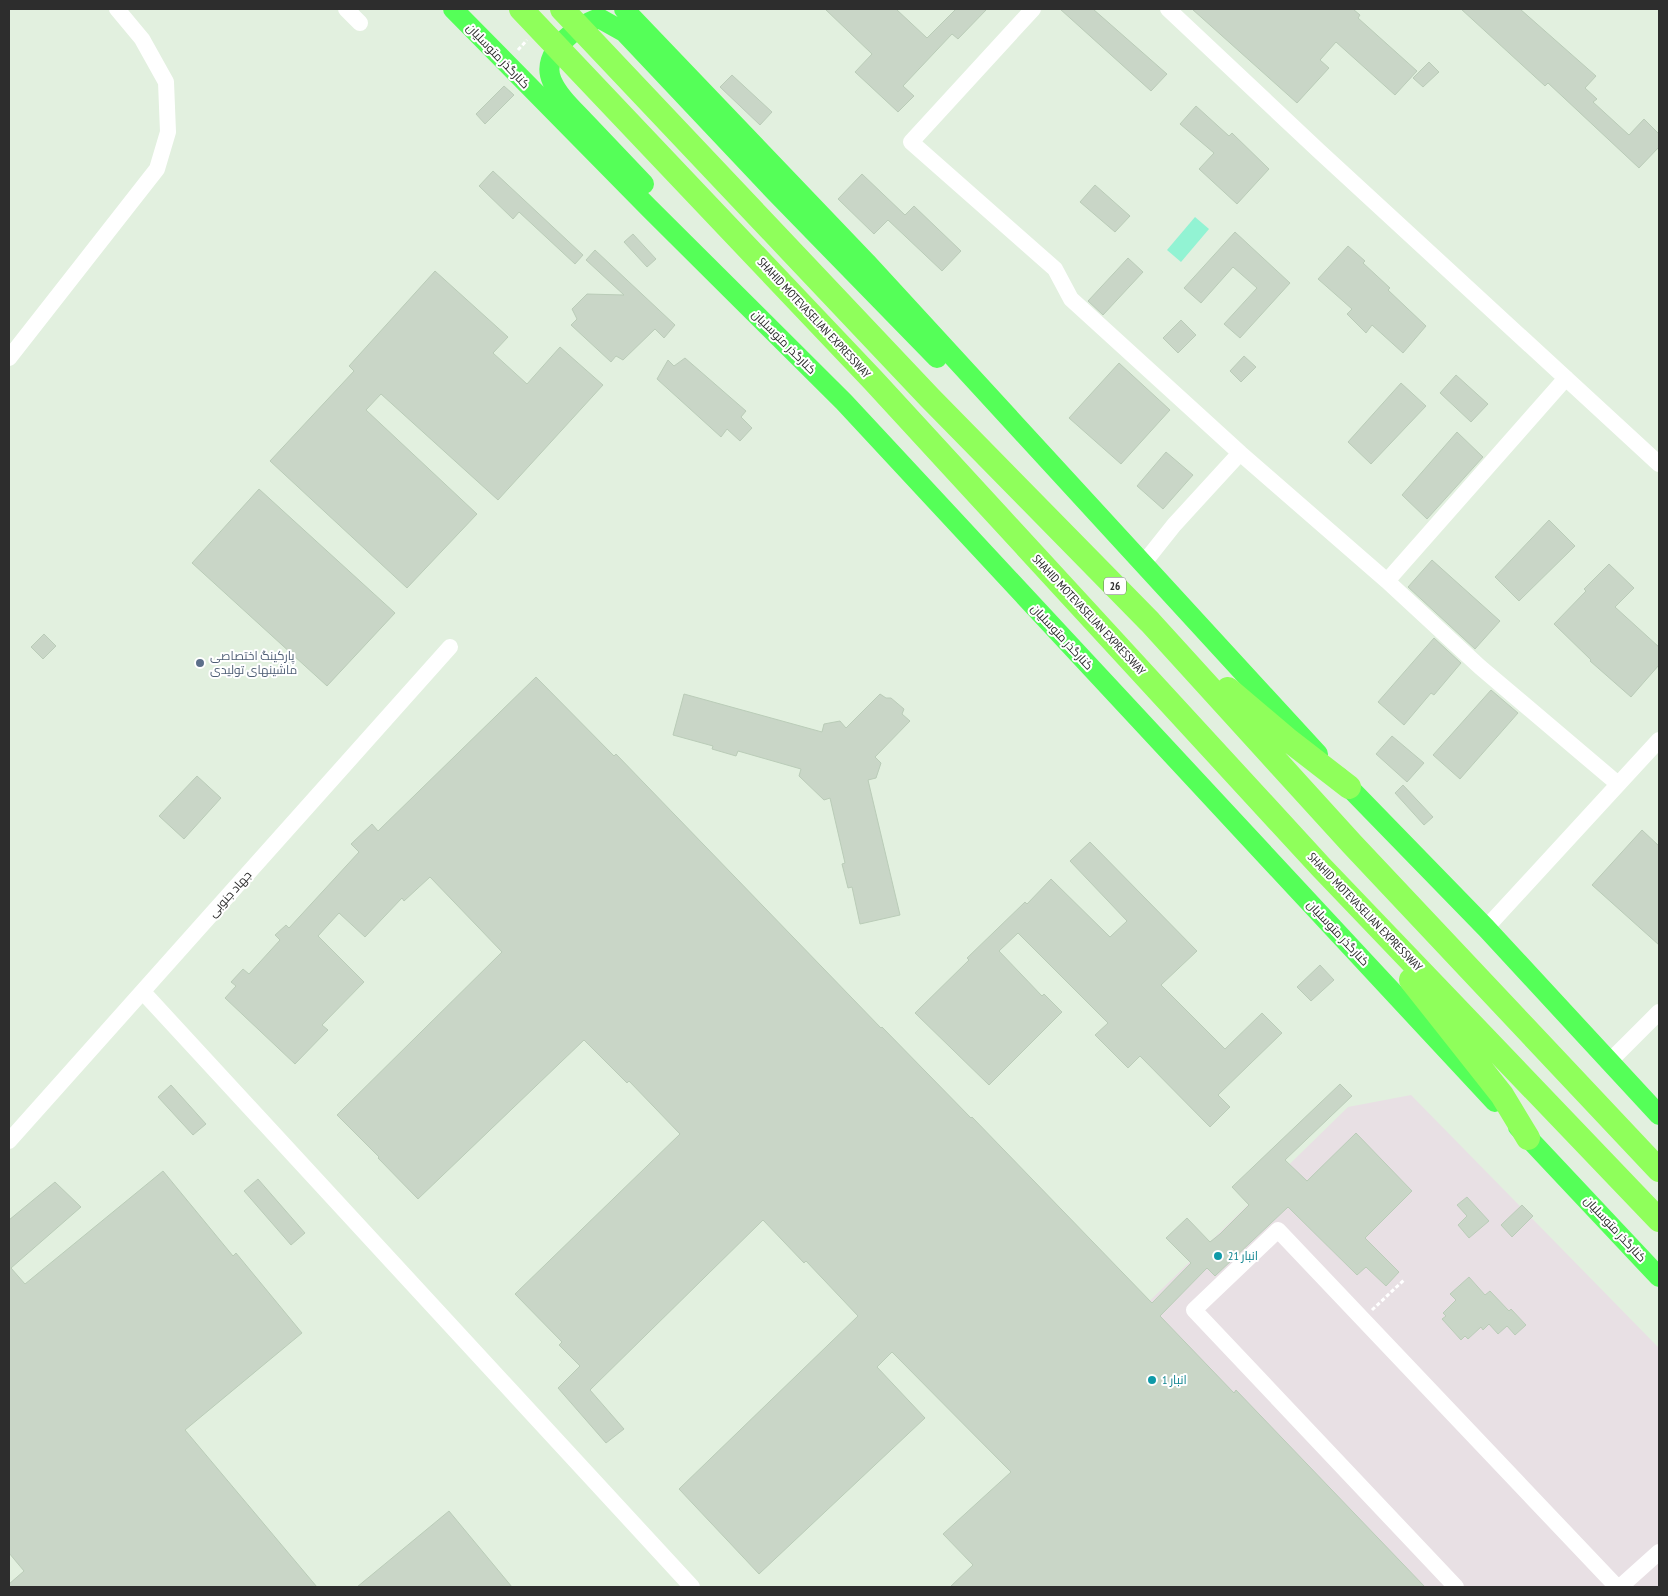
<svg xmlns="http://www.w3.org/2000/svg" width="1668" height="1596" font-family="'PT Sans Narrow',Cairo,sans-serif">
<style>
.industrial{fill:#e8e0e4}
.pitch{fill:#92f3d3}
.building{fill:#c9d6c7;stroke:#baccb8}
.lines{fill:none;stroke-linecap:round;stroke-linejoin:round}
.path{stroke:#fff;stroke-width:3;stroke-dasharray:4 2.5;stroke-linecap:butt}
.minor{stroke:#fff;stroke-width:16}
.major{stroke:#55ff58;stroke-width:20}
.highway{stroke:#8fff5b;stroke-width:24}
.service-dot{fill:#5c6f8a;stroke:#fff;stroke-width:2}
.culture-dot{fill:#0f9aa8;stroke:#fff;stroke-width:2}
.labels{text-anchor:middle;stroke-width:4;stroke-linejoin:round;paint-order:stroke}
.shield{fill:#fff;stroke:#6c6c6c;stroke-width:1}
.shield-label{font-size:11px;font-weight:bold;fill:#2d2d2d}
.street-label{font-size:12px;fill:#2d2d2d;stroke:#fff}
.service-label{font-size:12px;fill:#4e5e75;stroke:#fff;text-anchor:start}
.culture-label{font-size:12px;fill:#0d838f;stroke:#fff;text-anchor:start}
</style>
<rect width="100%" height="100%" fill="#e2f0df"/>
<!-- industrial -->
<path class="industrial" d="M 1411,1095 L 1659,1348 L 1659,1587 L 1284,1587 L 1076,1373 L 1348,1107 Z"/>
<!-- pitch -->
<path class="pitch" d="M 1195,217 L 1209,229 L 1181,262 L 1167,250 Z"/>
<!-- building -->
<path class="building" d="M 825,9 L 896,9 L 927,38 L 956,9 L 987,9 L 958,39 L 952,34 L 903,86 L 914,96 L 898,112 L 855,72 L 872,54 Z
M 1060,9 L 1093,9 L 1167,74 L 1151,91 Z
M 1192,9 L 1353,9 L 1360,15 L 1358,18 L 1417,71 L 1395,95 L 1336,42 L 1320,60 L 1329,68 L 1297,103 Z
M 1461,9 L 1520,9 L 1596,76 L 1585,88 L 1597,99 L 1593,102 L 1629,135 L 1644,119 L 1659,134 L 1659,147 L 1639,168 L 1548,83 L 1545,86 Z
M 1429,62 L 1439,72 L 1423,87 L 1413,78 Z
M 732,75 L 772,112 L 760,125 L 720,87 Z
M 504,86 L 514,95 L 485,124 L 476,114 Z
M 1196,106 L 1229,136 L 1232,133 L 1269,169 L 1237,204 L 1199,169 L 1214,153 L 1180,124 Z
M 493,171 L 583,255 L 575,264 L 519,212 L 513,219 L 479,186 Z
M 862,174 L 905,215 L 914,206 L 961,251 L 942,271 L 888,220 L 874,234 L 838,199 Z
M 1095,185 L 1130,216 L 1115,232 L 1080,202 Z
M 1235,232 L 1290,283 L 1240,338 L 1224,324 L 1257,288 L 1233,267 L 1201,303 L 1184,288 Z
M 633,234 L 656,259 L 647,267 L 624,242 Z
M 1348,246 L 1365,261 L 1363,263 L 1390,288 L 1388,290 L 1426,326 L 1403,353 L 1372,325 L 1366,333 L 1347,314 L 1352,309 L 1318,279 Z
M 595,250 L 675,325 L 664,338 L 655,329 L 623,360 L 616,356 L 611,362 L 571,325 L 577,319 L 572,309 L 587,294 L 624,295 L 586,260 Z
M 1128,258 L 1143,272 L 1103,315 L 1088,301 Z
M 435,271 L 508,337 L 493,353 L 527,384 L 560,347 L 603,385 L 498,500 L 381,394 L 366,410 L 477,514 L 407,588 L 270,461 L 354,371 L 349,366 Z
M 1181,320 L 1196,335 L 1178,353 L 1163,338 Z
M 1244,356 L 1256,367 L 1241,382 L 1230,371 Z
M 685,358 L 746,411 L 741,417 L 752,428 L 740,441 L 727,429 L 721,437 L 657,379 L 668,360 L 674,366 Z
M 1119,363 L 1170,410 L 1121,464 L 1069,418 Z
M 1456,375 L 1488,404 L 1471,422 L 1440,393 Z
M 1401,383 L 1426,406 L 1371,464 L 1348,442 Z
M 1457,432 L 1483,457 L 1427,519 L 1402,495 Z
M 1166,452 L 1193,475 L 1163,509 L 1137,486 Z
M 259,489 L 395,613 L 327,686 L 192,563 Z
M 1549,520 L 1575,546 L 1519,601 L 1495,577 Z
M 1432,560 L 1500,621 L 1475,649 L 1408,587 Z
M 1609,564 L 1634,588 L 1615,607 L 1659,647 L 1659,665 L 1631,697 L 1590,661 L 1591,660 L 1554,624 L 1586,591 L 1584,589 Z
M 44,634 L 56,646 L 43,659 L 31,647 Z
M 1434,638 L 1461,663 L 1434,695 L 1431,693 L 1404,725 L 1378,702 Z
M 536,677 L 614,756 L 616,754 L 881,1028 L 882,1027 L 971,1118 L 972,1117 L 1152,1303 L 1191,1263 L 1166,1238 L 1187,1218 L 1210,1242 L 1220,1234 L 1249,1205 L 1232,1187 L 1340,1084 L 1352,1096 L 1285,1160 L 1307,1181 L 1356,1133 L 1412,1191 L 1365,1238 L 1399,1272 L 1386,1286 L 1366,1267 L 1357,1275 L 1288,1207 L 1215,1276 L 1207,1268 L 1160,1316 L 1234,1393 L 1236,1390 L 1425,1587 L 950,1587 L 973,1565 L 943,1534 L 1011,1472 L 892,1352 L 877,1367 L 925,1418 L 759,1574 L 679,1489 L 858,1316 L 806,1261 L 804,1263 L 763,1220 L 590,1390 L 624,1429 L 606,1443 L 558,1388 L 580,1366 L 559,1345 L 562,1342 L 515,1294 L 680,1134 L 629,1081 L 627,1083 L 584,1040 L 418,1199 L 378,1158 L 379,1157 L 337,1115 L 502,952 L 430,877 L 404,901 L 402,898 L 365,937 L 339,913 L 318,936 L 364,982 L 322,1025 L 328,1030 L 295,1064 L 225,998 L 236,986 L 231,982 L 243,969 L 249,974 L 280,940 L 275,935 L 286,925 L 289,928 L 359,852 L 351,844 L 372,824 L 378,831 Z
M 1491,690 L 1518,713 L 1460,779 L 1433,755 Z
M 684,694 L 822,732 L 824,724 L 840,721 L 846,728 L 880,694 L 886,698 L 891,698 L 904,709 L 902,714 L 910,721 L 875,757 L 881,763 L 876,778 L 868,780 L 900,915 L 860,924 L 852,887 L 848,888 L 842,864 L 845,863 L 830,798 L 824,800 L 799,776 L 801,769 L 738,751 L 736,756 L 712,749 L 713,746 L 673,735 Z
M 1392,736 L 1424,763 L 1407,782 L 1376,754 Z
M 197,776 L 221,798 L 184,839 L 159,816 Z
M 1403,785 L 1433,817 L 1424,825 L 1395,793 Z
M 1642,830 L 1659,846 L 1659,945 L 1592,885 Z
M 1090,842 L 1197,951 L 1161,985 L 1225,1049 L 1262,1013 L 1282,1033 L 1218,1095 L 1230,1107 L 1210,1127 L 1140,1056 L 1128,1068 L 1095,1035 L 1108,1023 L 1018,933 L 999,951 L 1042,996 L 1044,994 L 1062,1012 L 989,1085 L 915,1013 L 969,960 L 967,958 L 1025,902 L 1027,904 L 1051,879 L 1110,937 L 1127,921 L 1070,861 Z
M 1320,965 L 1334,980 L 1311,1001 L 1297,987 Z
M 171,1085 L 206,1124 L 193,1135 L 158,1097 Z
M 163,1171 L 233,1256 L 236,1253 L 302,1333 L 185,1430 L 317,1587 L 9,1587 L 9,1584 L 24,1571 L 9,1553 L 9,1220 L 55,1182 L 81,1207 L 11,1268 L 25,1284 Z
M 258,1179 L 305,1233 L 291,1245 L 244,1191 Z
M 1467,1197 L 1489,1221 L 1469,1238 L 1458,1225 L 1467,1216 L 1457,1205 Z
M 1522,1205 L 1533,1216 L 1512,1237 L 1501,1225 Z
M 1469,1277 L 1485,1295 L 1490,1291 L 1509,1311 L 1511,1309 L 1526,1325 L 1515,1335 L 1507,1326 L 1498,1334 L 1489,1324 L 1483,1330 L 1481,1327 L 1468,1339 L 1465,1336 L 1461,1340 L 1442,1319 L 1446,1316 L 1443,1313 L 1456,1300 L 1450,1294 Z
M 449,1511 L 512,1587 L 357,1587 Z"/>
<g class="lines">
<!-- path -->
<path class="path" d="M 518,50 L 527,40
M 1372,1310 L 1405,1279"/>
<!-- minor -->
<path class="minor" d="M 346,9 L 360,23
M 1033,9 L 911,142 L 1055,269 L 1071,299 L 1240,453 L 1387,581 L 1480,667 L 1618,784
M 1168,9 L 1319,151 L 1659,464
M 9,358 L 157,169 L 168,132 L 166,82 L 142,39 L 117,9
M 1143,564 L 1174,525 L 1240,453
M 1387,581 L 1566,378
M 1486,928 L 1659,740
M 143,992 L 692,1587
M 1610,1061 L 1659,1012
M 9,1141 L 450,647
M 1456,1587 L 1194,1310 L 1278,1230 L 1617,1587
M 1620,1587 L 1659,1552"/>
<!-- major -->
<path class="major" d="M 453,9 L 649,208 L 844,402 L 1495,1102
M 624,9 L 867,263 L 1318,754
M 644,184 C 624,163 605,143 586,123 C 574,110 559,97 552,81 C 539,53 577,26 599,18 L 624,32 L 776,193 L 937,358
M 1339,777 L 1486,928 L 1659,1115
M 1518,1127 L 1659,1277"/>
<!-- highway -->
<path class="highway" d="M 521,9 L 873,380 L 1321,867 L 1659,1220
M 562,9 L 930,398 L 1150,622 L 1352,844 L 1659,1170
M 1228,689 L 1287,739 L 1349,787
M 1411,980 L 1502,1095 L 1528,1138"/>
</g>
<!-- markers -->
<circle class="service-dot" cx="200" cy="663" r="5"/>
<g class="culture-dot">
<circle cx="1218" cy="1256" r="5"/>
<circle cx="1152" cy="1380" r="5"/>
</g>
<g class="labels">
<!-- shield labels -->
<rect class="shield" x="1104" y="577.5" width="22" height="17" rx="4"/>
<g class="shield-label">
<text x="1115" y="590">26</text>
</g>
<!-- street labels -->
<g class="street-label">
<text transform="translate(498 56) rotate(46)" y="4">کنارگذر متوسلیان</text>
<text transform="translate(814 318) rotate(47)" y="4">SHAHID MOTEVASELIAN EXPRESSWAY</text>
<text transform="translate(784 342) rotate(45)" y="4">کنارگذر متوسلیان</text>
<text transform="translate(1089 615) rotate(47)" y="4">SHAHID MOTEVASELIAN EXPRESSWAY</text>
<text transform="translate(1062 637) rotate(47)" y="4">کنارگذر متوسلیان</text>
<text transform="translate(230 894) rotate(-48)" y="4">جهاد جنوبی</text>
<text transform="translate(1365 912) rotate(46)" y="4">SHAHID MOTEVASELIAN EXPRESSWAY</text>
<text transform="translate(1338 933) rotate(47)" y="4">کنارگذر متوسلیان</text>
<text transform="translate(1615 1229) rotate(47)" y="4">کنارگذر متوسلیان</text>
</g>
<!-- service labels -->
<g class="service-label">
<text x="210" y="660">پارکینگ اختصاصی<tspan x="210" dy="14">ماشینهای تولیدی</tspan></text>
</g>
<!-- culture labels -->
<g class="culture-label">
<text x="1228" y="1260">انبار 21</text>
<text x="1162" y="1384">انبار 1</text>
</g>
</g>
<!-- border -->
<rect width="1668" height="1596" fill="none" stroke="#2d2d2d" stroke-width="20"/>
</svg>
